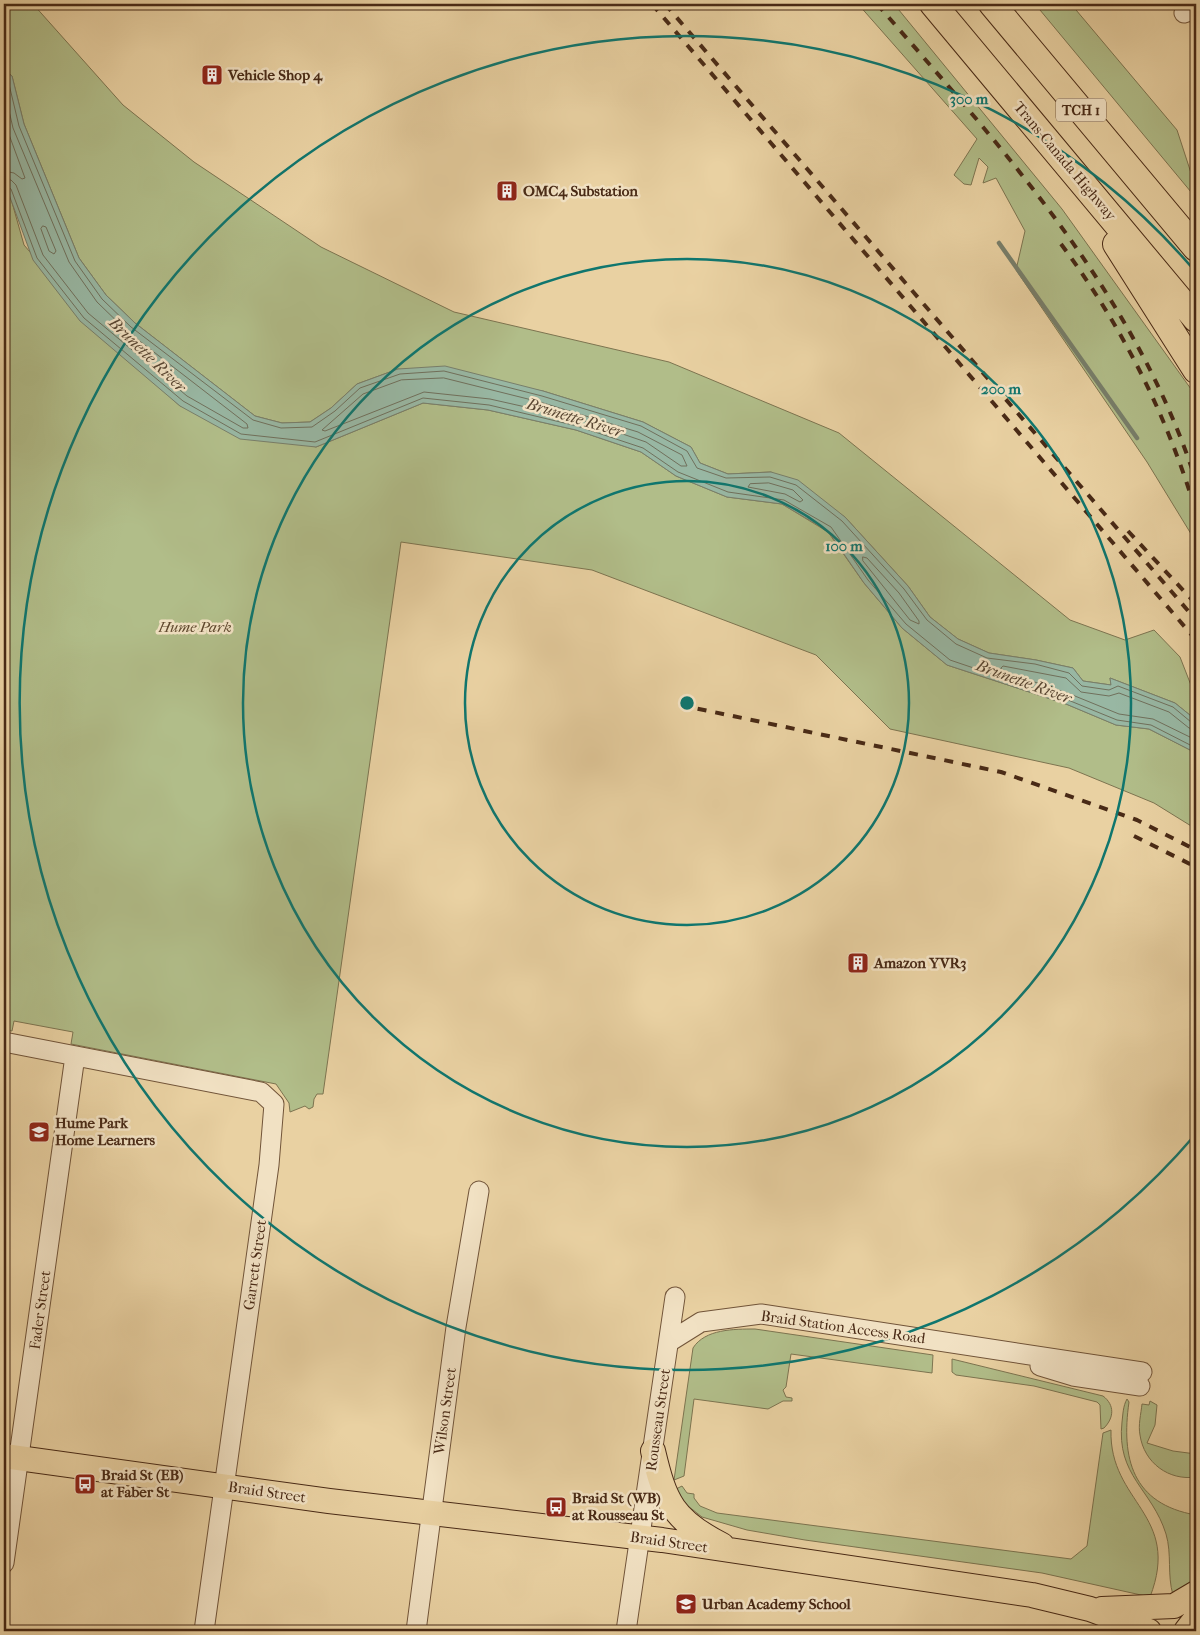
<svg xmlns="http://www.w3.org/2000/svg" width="1200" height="1635" font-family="'IM FELL French Canon',serif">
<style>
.green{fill:#b1bd89;stroke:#7d7450}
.water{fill:#98b7a3;stroke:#787f6b}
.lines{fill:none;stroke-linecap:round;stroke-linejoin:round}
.shore{stroke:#70705c;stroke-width:1}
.stream{stroke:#787f6b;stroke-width:4.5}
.minor-casing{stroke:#715439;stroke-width:21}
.major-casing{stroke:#492a16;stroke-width:26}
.highway-casing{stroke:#492a16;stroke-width:28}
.minor{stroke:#f1e1c3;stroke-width:19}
.major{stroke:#e9d1a2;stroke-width:24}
.highway{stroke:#e9d1a2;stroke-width:26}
.rail{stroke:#492a16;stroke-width:4;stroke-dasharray:9 9;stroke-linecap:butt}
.ring{fill:none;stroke:#0f766e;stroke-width:2.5}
.labels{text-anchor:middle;stroke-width:5;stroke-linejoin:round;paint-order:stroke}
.shield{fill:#f1e1c3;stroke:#7b614a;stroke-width:1}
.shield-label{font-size:14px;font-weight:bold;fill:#492a16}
.poi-label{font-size:15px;font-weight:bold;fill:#492a16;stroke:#f1e1c3;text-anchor:start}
.street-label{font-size:15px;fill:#492a16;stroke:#f1e1c3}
.park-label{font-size:15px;font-style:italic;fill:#5e472d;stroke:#f1e1c3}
.water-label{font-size:16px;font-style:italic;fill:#594632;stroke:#f1e1c3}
.centre{fill:#0f766e;stroke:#f1e1c3;stroke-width:2.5}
.ring-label{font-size:15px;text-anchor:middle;font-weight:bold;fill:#0f766e;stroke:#f1e1c3;stroke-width:5;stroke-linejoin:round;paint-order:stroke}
</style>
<rect width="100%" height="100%" fill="#e9d1a2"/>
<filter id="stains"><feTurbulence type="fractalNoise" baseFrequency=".004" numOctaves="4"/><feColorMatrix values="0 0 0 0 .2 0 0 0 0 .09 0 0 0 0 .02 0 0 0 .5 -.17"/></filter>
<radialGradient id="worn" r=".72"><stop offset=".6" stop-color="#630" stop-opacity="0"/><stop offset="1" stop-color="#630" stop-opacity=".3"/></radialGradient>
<!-- green -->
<path class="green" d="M 4,4 L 33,4 L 123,105 L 194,162 L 321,247 L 454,312 L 669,362 L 839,433 L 1070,620 L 1125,640 L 1154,630 L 1180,657 L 1196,698 L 1196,720 L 1175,703 L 1110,678 L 1111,685 L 1083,681 L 1073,668 L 1036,660 L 989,653 L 958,639 L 930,617 L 908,586 L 845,517 L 771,472 L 728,474 L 700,463 L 691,447 L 643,422 L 543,391 L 398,369 L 357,384 L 331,408 L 310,422 L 282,423 L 255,416 L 135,323 L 106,295 L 79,258 L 24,124 L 12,76 L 4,70 Z
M 858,4 L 894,4 L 1062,209 L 1196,396 L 1196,542 L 1147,462 L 1016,270 L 1025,231 L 996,178 L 983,183 L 988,167 L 979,158 L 971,185 L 964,184 L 954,175 L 977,139 Z
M 1035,4 L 1071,4 L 1177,130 L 1192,176 L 1196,181 L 1196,198 Z
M 4,174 L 24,245 L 98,331 L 180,406 L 316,447 L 423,403 L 488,410 L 576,430 L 641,452 L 676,476 L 727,497 L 782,504 L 828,532 L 864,583 L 902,628 L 947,665 L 1066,704 L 1116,725 L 1149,729 L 1196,753 L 1196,829 L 1154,803 L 1069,768 L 890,729 L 816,655 L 592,570 L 401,542 L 323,1094 L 317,1094 L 314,1099 L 313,1107 L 309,1109 L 305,1106 L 290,1112 L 289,1103 L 276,1084 L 71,1044 L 73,1032 L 14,1021 L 12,1031 L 4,1030 Z
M 755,1329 L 933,1355 L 932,1373 L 791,1354 L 786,1387 L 783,1390 L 786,1397 L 792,1398 L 792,1401 L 783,1401 L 768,1409 L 694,1399 L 684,1476 L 674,1480 L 693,1348 C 705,1329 734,1329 755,1329 Z
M 952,1359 L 1103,1396 C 1115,1405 1114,1418 1104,1428 L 1101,1429 L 1100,1405 L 1097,1402 L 1034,1386 L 956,1375 L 952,1372 Z
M 1127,1399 L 1129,1402 C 1121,1458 1132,1504 1196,1515 L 1196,1576 L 1190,1583 L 1173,1595 C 1167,1575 1172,1554 1166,1534 C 1152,1489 1116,1476 1122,1422 C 1123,1414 1123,1406 1127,1399 Z
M 1150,1401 L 1157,1405 L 1155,1425 L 1147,1443 L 1173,1451 L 1196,1454 L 1196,1477 C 1169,1481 1144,1463 1140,1435 C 1138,1425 1141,1414 1142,1404 L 1149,1405 Z
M 1111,1430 C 1109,1503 1182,1514 1150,1597 L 1042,1573 L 805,1540 L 747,1530 L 702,1517 L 683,1502 L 676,1489 L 682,1486 L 687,1493 L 694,1494 L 694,1498 L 700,1506 L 717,1513 L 1071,1559 L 1087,1546 L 1103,1433 Z"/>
<!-- water -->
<path class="water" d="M 4,70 L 12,76 L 24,124 L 79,258 L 106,295 L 135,323 L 255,416 L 282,423 L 310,422 L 331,408 L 357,384 L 398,369 L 445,366 L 543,391 L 643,422 L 691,447 L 700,463 L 728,474 L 771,472 L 798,480 L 845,517 L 908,586 L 930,617 L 958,639 L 989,653 L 1036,660 L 1073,668 L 1083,681 L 1111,685 L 1110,678 L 1175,703 L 1196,720 L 1196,753 L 1149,729 L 1116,725 L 1066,704 L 947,665 L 902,628 L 864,583 L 828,531 L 782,504 L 727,497 L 676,476 L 641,452 L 576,430 L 488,410 L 423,403 L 316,447 L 240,439 L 180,406 L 80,321 L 33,260 L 4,181 Z"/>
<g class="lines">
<!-- shore -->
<path class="shore" d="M 4,76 L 8,80 L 19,126 L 75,261 L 102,299 L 131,327 L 253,420 L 281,428 L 312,427 L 335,411 L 360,388 L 400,374 L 444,371 L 542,396 L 641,426 L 687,451 L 697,468 L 726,478 L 770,477 L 796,485 L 842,521 L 904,589 L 927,620 L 956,644 L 987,658 L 1035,664 L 1069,673 L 1082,686 L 1109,690 L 1118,686 L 1173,707 L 1191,722 L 1196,723
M 4,89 L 13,128 L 69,262 L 97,302 L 128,332 L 247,424 L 248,428 L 243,428 L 187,396 L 88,313 L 43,255 L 16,185 L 11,180 L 4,179
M 4,121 L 25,178 L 22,179 L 14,173 L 4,171
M 4,185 L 11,189 L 37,258 L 84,318 L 183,401 L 241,434 L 315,442 L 423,398 L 489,405 L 577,426 L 643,448 L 678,472 L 728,492 L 784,500 L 831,527 L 868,580 L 906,624 L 950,660 L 1068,700 L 1117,720 L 1151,725 L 1196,748
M 43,226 L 46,227 L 56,251 L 54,254 L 49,251 L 41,229 Z
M 444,378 L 540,402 L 638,432 L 682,455 L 687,466 L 681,466 L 646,442 L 579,419 L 490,399 L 424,392 L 325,431 L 322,430 L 363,394 L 401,380 Z
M 769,483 L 793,490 L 803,500 L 800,502 L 785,494 L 748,487 L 750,484 Z
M 863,557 L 867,558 L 899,593 L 919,621 L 919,624 L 910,620 L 863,561 Z
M 1196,730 L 1189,728 L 1169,712 L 1119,693 L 1109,696 L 1081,692 L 1066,678 L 1003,666 L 1001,668 L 1002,671 L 1070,694 L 1119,714 L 1153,719 L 1196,740"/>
<!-- stream -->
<path class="stream" d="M 999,243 L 1137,438"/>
<!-- minor casing -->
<g class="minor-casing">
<path id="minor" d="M 1184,13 L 1196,9
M 4,1042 L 261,1092 L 274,1104 L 269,1165 L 204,1631
M 669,1342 L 701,1322 L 761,1314 L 1142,1372
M 1040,1366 L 1073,1376 L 1140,1386
M 4,1563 L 75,1056
M 416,1631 L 456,1327 L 479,1191
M 626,1631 L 675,1297"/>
</g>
<!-- major casing -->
<g class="major-casing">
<path id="major" d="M 653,1451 C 665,1502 673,1520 722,1545
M 4,1456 L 329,1501 L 662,1540 L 1032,1595 L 1090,1609 L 1149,1631
M 1102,1609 L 1174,1606 L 1196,1593
M 1186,1631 L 1196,1618"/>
</g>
<!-- highway casing -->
<g class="highway-casing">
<path id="highway" d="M 933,4 L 1196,319
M 992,4 L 1196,248
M 1116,244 L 1196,370"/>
</g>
<!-- minor -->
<use href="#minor" class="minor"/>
<!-- major -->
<use href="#major" class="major"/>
<!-- highway -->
<use href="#highway" class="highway"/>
<!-- rail -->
<path class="rail" d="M 652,4 L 1196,640
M 665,4 L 1196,620
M 877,4 C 1003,149 1136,294 1196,481
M 1061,244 C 1122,326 1167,415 1196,512
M 1128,531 L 1196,604
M 680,705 L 1001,772 L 1137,820 L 1196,850
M 1134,836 L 1196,867"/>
</g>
<!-- distance rings -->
<g class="ring">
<circle cx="687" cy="703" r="222"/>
<circle cx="687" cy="703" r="444"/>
<path d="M1194 1136A667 667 0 1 1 1194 270"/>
</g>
<!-- icons -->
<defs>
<g id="building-square" transform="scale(1.125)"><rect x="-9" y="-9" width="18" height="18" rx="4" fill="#8f2418" stroke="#f1e1c3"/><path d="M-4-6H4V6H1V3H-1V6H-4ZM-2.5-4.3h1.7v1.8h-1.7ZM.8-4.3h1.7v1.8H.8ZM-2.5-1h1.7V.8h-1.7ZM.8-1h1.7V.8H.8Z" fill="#fff"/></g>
<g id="school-square" transform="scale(1.125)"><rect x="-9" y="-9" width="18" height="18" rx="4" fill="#8f2418" stroke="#f1e1c3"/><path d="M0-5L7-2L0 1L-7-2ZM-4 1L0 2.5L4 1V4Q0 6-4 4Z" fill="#fff"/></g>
<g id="bus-square" transform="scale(1.125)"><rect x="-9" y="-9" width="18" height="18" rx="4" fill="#8f2418" stroke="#f1e1c3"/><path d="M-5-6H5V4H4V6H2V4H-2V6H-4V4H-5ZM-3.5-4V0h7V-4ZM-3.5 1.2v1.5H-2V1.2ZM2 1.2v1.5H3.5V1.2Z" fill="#fff"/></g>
</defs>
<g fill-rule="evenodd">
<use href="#building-square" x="212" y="75"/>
<use href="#building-square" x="507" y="191"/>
<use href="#building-square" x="858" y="963"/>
<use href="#school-square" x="39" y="1132"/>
<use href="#bus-square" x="85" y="1484"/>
<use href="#bus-square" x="556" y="1507"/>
<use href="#school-square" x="686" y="1604"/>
</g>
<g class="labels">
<!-- shield labels -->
<rect class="shield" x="1056" y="98.5" width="50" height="23" rx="4"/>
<g class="shield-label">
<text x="1081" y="115">TCH 1</text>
</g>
<!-- poi labels -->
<g class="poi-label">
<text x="228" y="80">Vehicle Shop 4</text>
<text x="523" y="196">OMC4 Substation</text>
<text x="874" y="968">Amazon YVR3</text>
<text x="55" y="1128">Hume Park<tspan x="55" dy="17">Home Learners</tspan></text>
<text x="101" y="1480">Braid St (EB)<tspan x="101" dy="17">at Faber St</tspan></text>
<text x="572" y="1503">Braid St (WB)<tspan x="572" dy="17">at Rousseau St</tspan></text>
<text x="702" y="1609">Urban Academy School</text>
</g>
<!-- street labels -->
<g class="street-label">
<text transform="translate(1065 161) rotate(50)" y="5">Trans-Canada Highway</text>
<text transform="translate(255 1265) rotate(-82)" y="5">Garrett Street</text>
<text transform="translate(40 1310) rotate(-82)" y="5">Fader Street</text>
<text transform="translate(843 1327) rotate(8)" y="5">Braid Station Access Road</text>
<text transform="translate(445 1411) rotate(-82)" y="5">Wilson Street</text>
<text transform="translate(658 1420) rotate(-82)" y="5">Rousseau Street</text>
<text transform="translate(267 1492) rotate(8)" y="5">Braid Street</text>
<text transform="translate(669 1542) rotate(8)" y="5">Braid Street</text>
</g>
<!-- park labels -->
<g class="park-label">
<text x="195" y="632">Hume Park</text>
</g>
<!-- water labels -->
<g class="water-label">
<text transform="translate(148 354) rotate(44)" y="6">Brunette River</text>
<text transform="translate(575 417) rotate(17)" y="6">Brunette River</text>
<text transform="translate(1024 681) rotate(20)" y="6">Brunette River</text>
</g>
</g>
<circle cx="687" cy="703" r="8" class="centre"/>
<g class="ring-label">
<text x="969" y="104">300 m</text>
<text x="1001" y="394">200 m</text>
<text x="844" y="551">100 m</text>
</g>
<!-- margin -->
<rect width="1200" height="1635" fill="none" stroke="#e9d1a2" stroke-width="20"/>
<rect x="5" y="5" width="1190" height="1625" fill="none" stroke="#492a16" stroke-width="2.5"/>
<rect x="10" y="10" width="1180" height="1615" fill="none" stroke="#492a16"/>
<rect width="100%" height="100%" filter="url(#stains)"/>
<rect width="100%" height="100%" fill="url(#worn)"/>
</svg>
